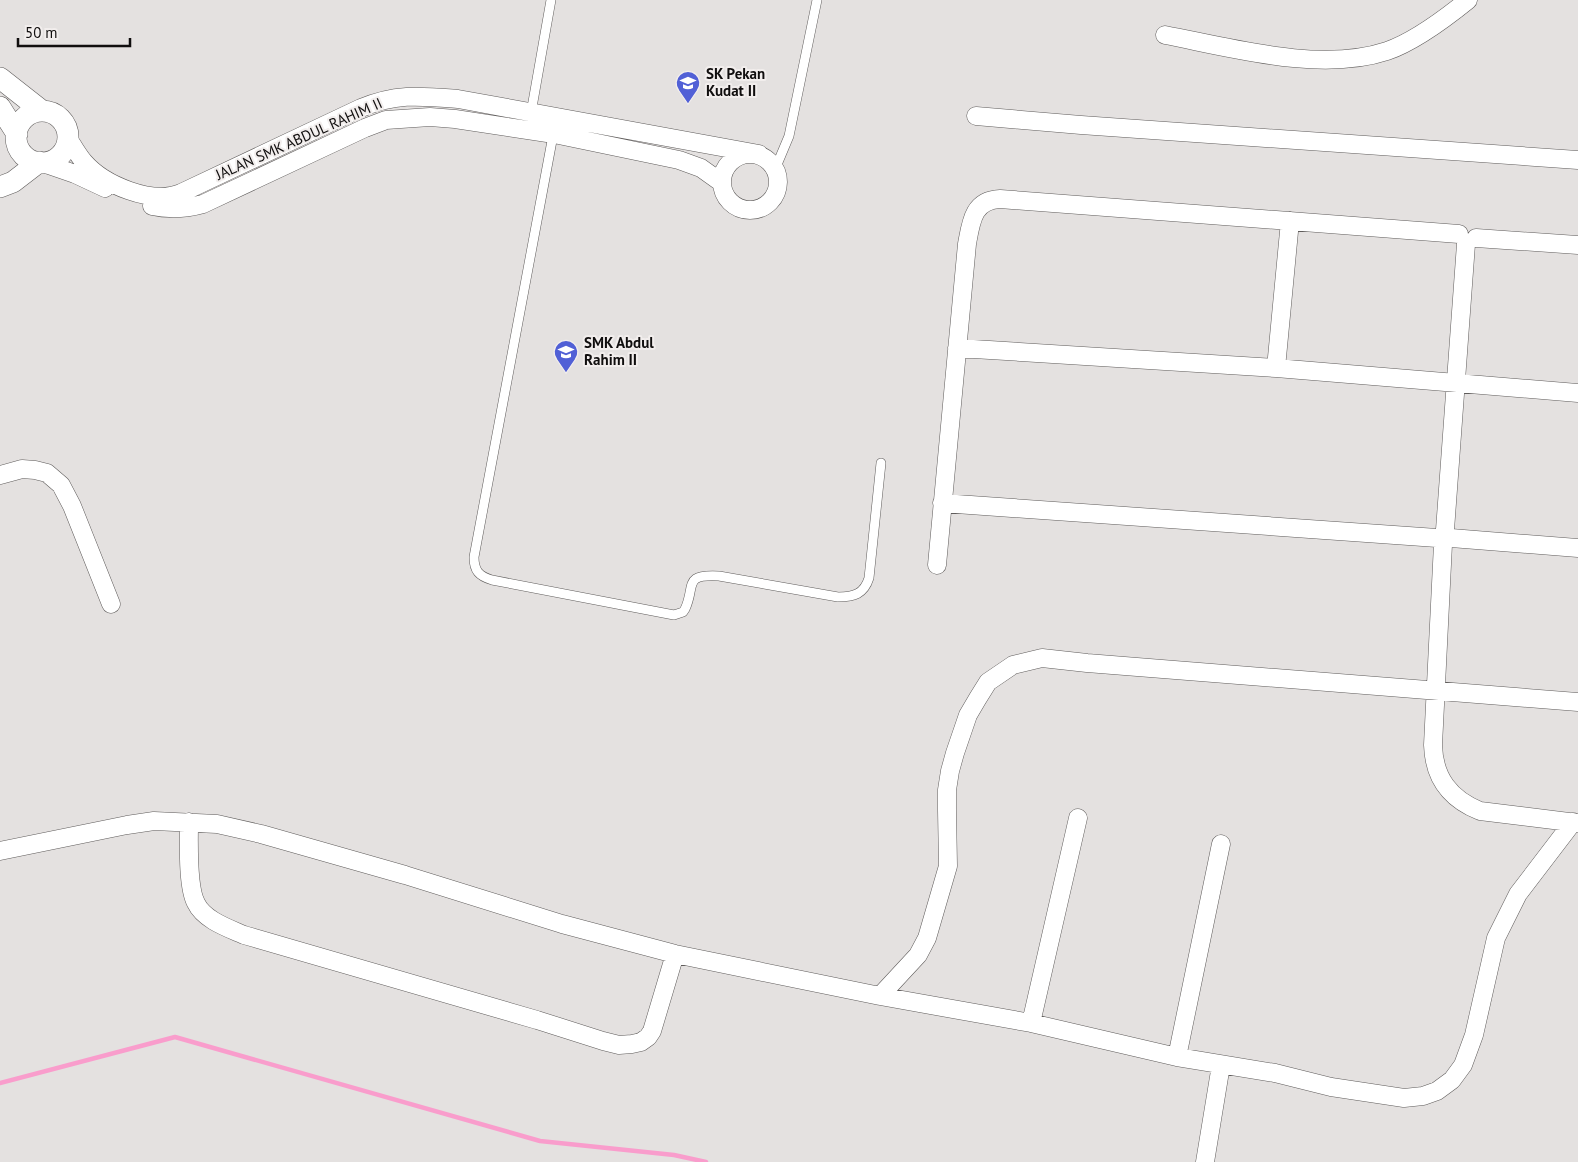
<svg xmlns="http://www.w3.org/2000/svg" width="1578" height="1162" font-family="'PT Sans',sans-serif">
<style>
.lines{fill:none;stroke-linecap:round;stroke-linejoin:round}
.stream{stroke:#f99dcc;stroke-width:4.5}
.service-casing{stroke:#5f5c5b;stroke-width:10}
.minor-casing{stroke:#5f5c5b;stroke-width:19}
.tertiary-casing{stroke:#5f5c5b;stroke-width:22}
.service{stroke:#fff;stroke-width:9}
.minor{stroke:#fff;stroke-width:18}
.tertiary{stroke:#fff;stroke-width:21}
.labels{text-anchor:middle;stroke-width:4;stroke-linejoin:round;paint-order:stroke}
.poi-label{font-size:15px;font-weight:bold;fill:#100e0e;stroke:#f2eeed;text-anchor:start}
.street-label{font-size:15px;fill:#100e0e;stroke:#f2eeed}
</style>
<rect width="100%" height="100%" fill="#e4e1e0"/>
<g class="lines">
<!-- stream -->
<path class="stream" d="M 0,1083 L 175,1037 L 540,1141 L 674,1155 L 706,1162"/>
<!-- service casing -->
<g class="service-casing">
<path id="service" d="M 531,113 L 551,0
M 554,130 L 474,557 C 474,571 479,576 492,580 L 674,615 L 683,612 L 685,609 C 696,586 682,574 719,576 L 838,597 C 854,597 864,594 869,578 L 881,463
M 776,167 L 789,136 L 817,0"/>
</g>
<!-- minor casing -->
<g class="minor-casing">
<path id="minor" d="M 1165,35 C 1232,48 1321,73 1387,51 C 1413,42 1447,17 1468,0
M 976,116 L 1081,125 L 1578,160
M 68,139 C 74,147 78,155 84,162 C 104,185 152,205 181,193 L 361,108 C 396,93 421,96 458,99 L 759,154
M722 182a28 28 0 1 1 56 0a28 28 0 1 1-56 0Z
M 43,163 L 75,174 L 105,188
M 152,206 C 170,210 185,209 203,204 L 365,128 L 386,120 L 430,117 L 455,119 L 554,134 L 679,160 L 701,168 L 722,183
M 1476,238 L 1578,245
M 957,348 L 1276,368 L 1578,393
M 1276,368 L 1290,221
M 0,475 L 22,469 L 35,470 L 47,473 L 61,485 L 72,506 L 111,604
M 942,503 L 1437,538
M 1445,530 L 1466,244
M 1451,538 L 1578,548
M 1443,544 L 1433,745 C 1434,778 1450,799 1480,811 L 1578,823
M 937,565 L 967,244 C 971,222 973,200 1000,199 L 1459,234
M 189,822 C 189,842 187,886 196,903 C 204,920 228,928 244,935 L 537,1020 L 603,1041 L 619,1045 L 632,1044 L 641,1042 L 648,1037 L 652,1031 L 675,954
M 0,851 L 127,825 L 154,821 L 217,824 L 261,834 L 405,875 L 562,924 L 675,954 L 880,996 L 1031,1023 L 1177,1057 L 1275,1073 L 1331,1087 L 1404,1098 L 1423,1096 L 1437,1091 L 1452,1080 L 1463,1065 L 1474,1035 L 1496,938 L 1518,894 L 1573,822
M 880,996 L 918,955 L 927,938 L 948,866 L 947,810 L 947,790 L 950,771 L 955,753 L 968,715 L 978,698 L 988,682 L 1013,665 L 1042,658 L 1087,663 L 1578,702
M 1031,1023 L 1078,818
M 1177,1057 L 1221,844
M 1205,1162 L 1221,1065"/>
</g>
<!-- tertiary casing -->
<g class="tertiary-casing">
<path id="tertiary" d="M 0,78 L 42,111
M 0,107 L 17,134
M16 137a26 26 0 1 1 52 0a26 26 0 1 1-52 0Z
M 0,187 L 13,182 L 39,162"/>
</g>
<!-- service -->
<use href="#service" class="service"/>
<!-- minor -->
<use href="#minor" class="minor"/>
<!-- tertiary -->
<use href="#tertiary" class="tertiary"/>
</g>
<!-- icons -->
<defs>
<g id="school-pin" transform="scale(1.25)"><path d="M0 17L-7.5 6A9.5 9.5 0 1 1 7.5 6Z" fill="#5160d6" stroke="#f2eeed"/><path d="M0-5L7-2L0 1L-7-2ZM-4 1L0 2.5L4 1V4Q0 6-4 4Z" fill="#fff"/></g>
</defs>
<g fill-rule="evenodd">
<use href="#school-pin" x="688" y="83"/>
<use href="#school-pin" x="566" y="352"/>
</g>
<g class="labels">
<!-- poi labels -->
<g class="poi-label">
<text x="706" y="79">SK Pekan<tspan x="706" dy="17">Kudat II</tspan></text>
<text x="584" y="348">SMK Abdul<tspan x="584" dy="17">Rahim II</tspan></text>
</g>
<!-- street labels -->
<g class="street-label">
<text transform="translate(299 139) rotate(-24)" y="5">JALAN SMK ABDUL RAHIM II</text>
</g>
</g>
<!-- scale -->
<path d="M18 38v8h112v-8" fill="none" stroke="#100e0e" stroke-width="2.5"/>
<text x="25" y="38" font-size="15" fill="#100e0e" stroke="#f2eeed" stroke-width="4" paint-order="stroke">50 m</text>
</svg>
